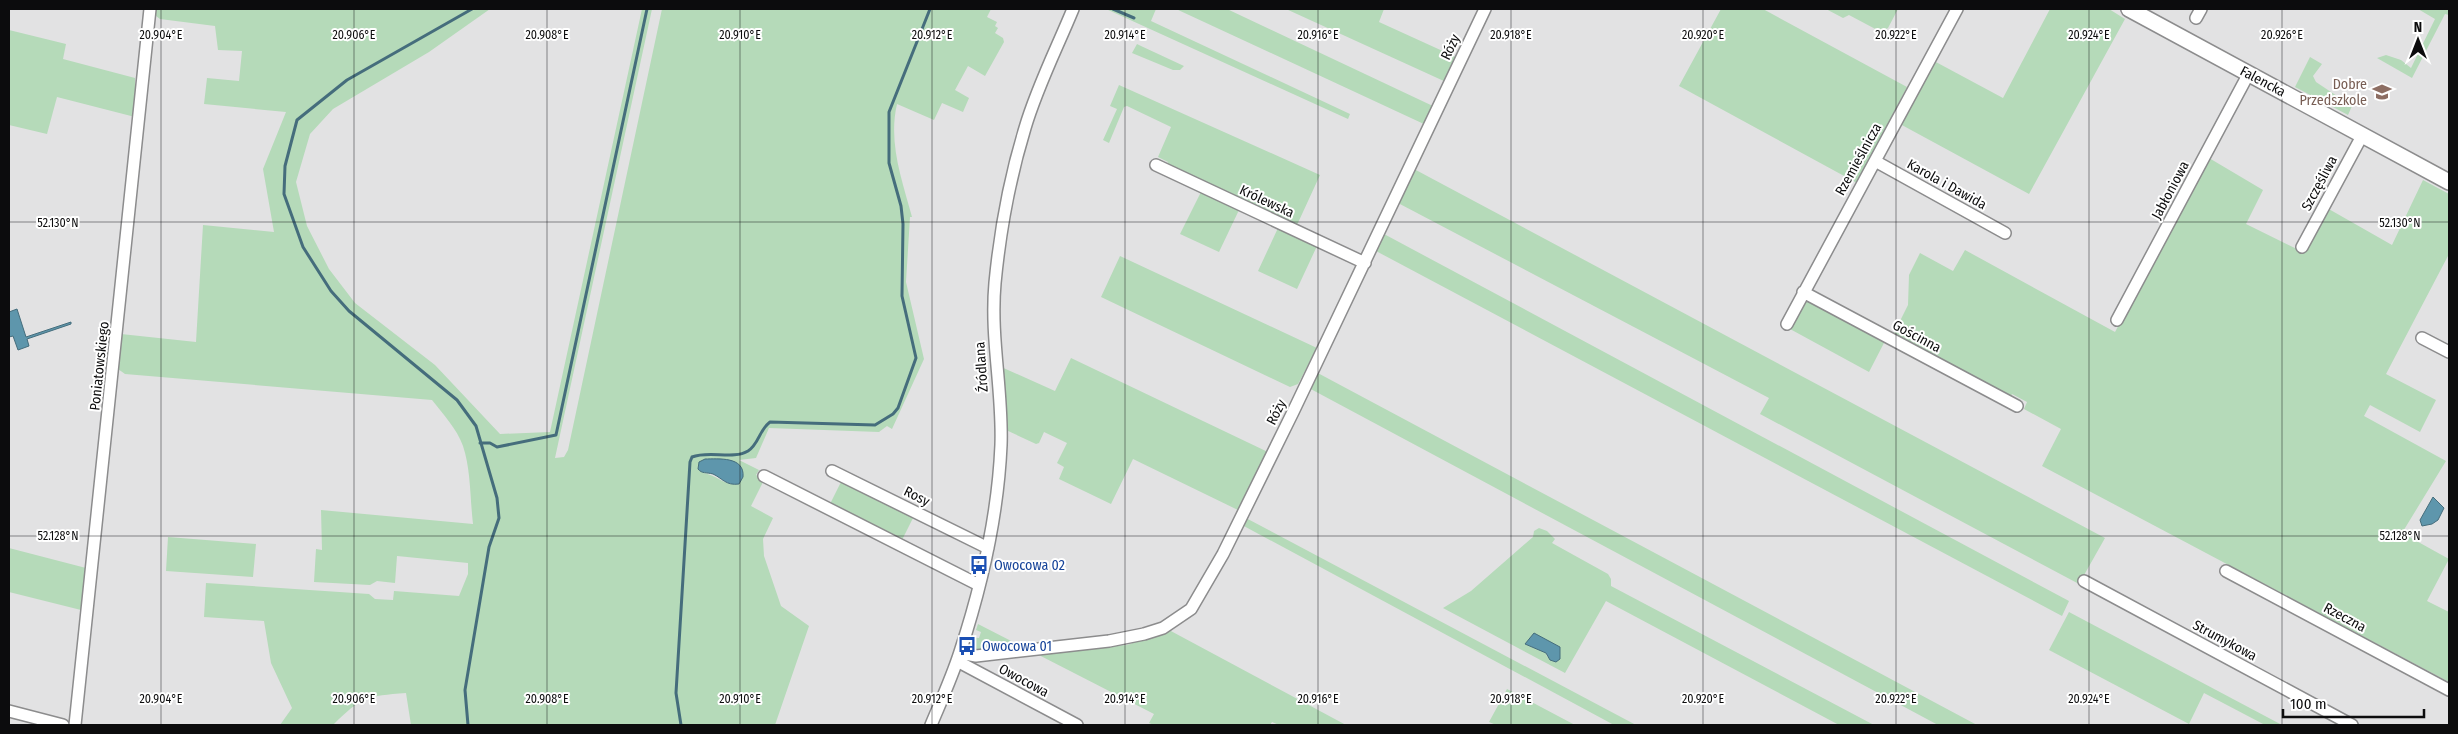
<svg xmlns="http://www.w3.org/2000/svg" width="2458" height="734" font-family="'Fira Sans Condensed',sans-serif">
<style>
.green{fill:#b5dab9;fill-rule:evenodd}
.water{fill:#5e96ac;stroke:#456d7c}
.lines{fill:none;stroke-linecap:round;stroke-linejoin:round}
.stream{stroke:#456d7c;stroke-width:3}
.street-casing{stroke:#8c8c8d;stroke-width:14}
.secondary-casing{stroke:#8c8c8d;stroke-width:18}
.street{stroke:#fff;stroke-width:11}
.secondary{stroke:#fff;stroke-width:15}
.ticks{fill:none;stroke:#0c0c0d;stroke-width:1;stroke-opacity:0.45}
.labels{text-anchor:middle;stroke-width:4;stroke-linejoin:round;paint-order:stroke}
.street-label{font-size:14px;fill:#0c0c0d;stroke:#fff}
.education-label{font-size:14px;fill:#785e54;stroke:#fff;text-anchor:end}
.transit-label{font-size:14px;fill:#164399;stroke:#fff;text-anchor:start}
.ticks-label{font-size:12px;text-anchor:middle;fill:#0c0c0d;stroke:#fff;stroke-width:4;stroke-linejoin:round;paint-order:stroke}
</style>
<rect width="100%" height="100%" fill="#e2e2e3"/>
<!-- green -->
<path class="green" d="M 154,9 L 490,9 L 429,52 L 333,109 L 310,134 L 296,182 L 307,226 L 329,269 L 355,303 L 435,365 L 500,434 L 550,432 L 642,9 L 652,9 L 555,458 L 564,457 L 568,450 L 662,9 L 991,9 L 987,17 L 997,22 L 995,26 L 998,28 L 995,33 L 1003,38 L 1004,42 L 985,76 L 968,66 L 955,90 L 969,98 L 963,112 L 942,103 L 934,120 L 897,104 C 888,143 902,180 912,217 L 910,217 L 906,282 L 924,359 L 892,429 L 887,426 L 879,432 L 769,428 L 756,458 L 739,460 L 759,470 L 756,475 L 764,480 L 751,506 L 773,518 L 763,539 L 764,556 L 781,606 L 809,626 L 775,725 L 411,725 L 406,693 C 367,696 361,697 333,725 L 280,725 L 292,708 L 271,663 L 264,621 L 204,617 L 206,583 L 369,594 L 375,599 L 393,600 L 394,591 L 459,596 L 468,574 L 468,563 L 397,556 L 395,583 L 377,581 L 370,585 L 314,582 L 316,549 L 322,550 L 321,510 L 473,524 C 470,499 471,470 463,446 C 457,429 443,414 432,400 L 125,374 L 118,369 L 121,334 L 196,342 L 203,225 L 274,232 L 263,169 L 286,112 L 204,104 L 207,78 L 239,81 L 242,51 L 218,50 L 215,26 L 160,19 L 156,16 ZM 703,473 L 743,477 L 739,484 C 724,486 717,475 703,473 Z
M 1106,9 L 1156,9 L 1151,21 L 1350,114 L 1348,119 Z
M 1176,9 L 1227,9 L 1435,107 L 1426,125 Z
M 1286,9 L 1384,9 L 1379,22 L 1458,58 L 1446,82 Z
M 1721,9 L 1763,9 L 1907,87 L 1857,183 L 1679,86 Z
M 1826,9 L 1898,9 L 1888,28 L 1881,32 L 1849,15 L 1843,18 Z
M 2050,9 L 2109,9 L 2125,19 L 2029,194 L 1900,124 L 1934,61 L 2003,98 Z
M 2418,9 L 2449,9 L 2449,15 L 2445,14 L 2412,78 L 2377,58 L 2386,55 L 2401,60 L 2411,68 L 2435,19 Z
M 9,30 L 66,44 L 63,59 L 135,78 L 135,117 L 57,97 L 47,134 L 9,125 Z
M 1137,44 L 1141,46 L 1184,66 L 1180,70 L 1173,70 L 1132,53 Z
M 2310,57 L 2322,64 L 2313,76 L 2316,82 L 2352,106 L 2348,115 L 2295,87 Z
M 1119,85 L 1320,175 L 1297,225 L 1167,164 L 1168,162 L 1158,157 L 1171,127 L 1127,106 L 1124,107 L 1109,143 L 1103,140 L 1117,109 L 1110,106 Z
M 2209,158 L 2263,190 L 2246,224 L 2303,252 L 2327,208 L 2392,245 L 2423,180 L 2449,194 L 2449,254 L 2386,374 L 2436,400 L 2420,432 L 2370,405 L 2364,416 L 2446,461 L 2402,533 L 2449,559 L 2427,601 L 2449,612 L 2449,682 L 2042,466 L 2061,429 L 2024,409 L 2027,402 L 2012,394 L 2010,398 L 1893,335 L 1908,305 L 1909,275 L 1920,253 L 1953,271 L 1965,250 L 2115,332 Z
M 1414,169 L 2105,538 L 2079,584 L 1760,414 L 1769,398 L 1398,203 Z
M 1201,192 L 1239,210 L 1219,252 L 1180,234 Z
M 1278,228 L 1317,246 L 1297,289 L 1258,271 Z
M 1384,234 L 2069,601 L 2062,616 L 1376,251 Z
M 1120,256 L 1317,348 L 1298,384 L 1290,387 L 1101,297 Z
M 1806,299 L 1885,341 L 1869,372 L 1790,329 Z
M 1071,358 L 1270,453 L 1240,511 L 1133,459 L 1111,504 L 1059,479 L 1064,467 L 1057,463 L 1067,443 L 1044,432 L 1039,443 L 1036,444 L 1006,430 L 999,366 L 1055,391 Z
M 1314,371 L 1977,725 L 1938,725 L 1307,387 Z
M 842,480 L 914,516 L 901,542 L 829,506 Z
M 1244,517 L 1636,725 L 1614,725 L 1242,525 Z
M 1539,528 L 1547,531 L 1555,539 L 1552,543 L 1608,574 L 1611,579 L 1611,586 L 1874,725 L 1839,725 L 1606,601 L 1565,673 L 1443,608 L 1471,591 L 1533,537 L 1534,531 ZM 1525,644 L 1560,647 L 1547,657 L 1546,653 Z
M 168,537 L 256,544 L 253,577 L 166,571 Z
M 9,548 L 86,568 L 81,610 L 9,592 Z
M 2069,612 L 2282,725 L 2265,725 L 2204,693 L 2189,724 L 2049,650 Z
M 978,624 L 1021,646 L 978,652 L 968,649 L 971,637 L 979,638 L 981,632 L 976,630 Z
M 1169,630 L 1346,725 L 1279,725 L 1272,722 L 1270,725 L 1154,725 L 1149,723 L 1154,714 L 1033,652 L 1127,645 Z
M 1507,689 L 1575,725 L 1496,725 L 1489,722 Z"/>
<!-- water -->
<path class="water" d="M 17,309 L 26,337 L 71,322 L 71,324 L 27,339 L 29,346 L 18,350 L 13,336 L 9,337 L 9,312 Z
M 705,459 C 718,459 745,456 743,477 L 739,484 C 726,486 722,478 713,474 C 706,472 702,474 698,469 L 699,462 Z
M 2433,497 L 2444,508 L 2438,520 L 2432,524 L 2422,526 L 2420,520 Z
M 1534,633 L 1560,647 L 1560,659 L 1556,662 L 1550,660 L 1546,653 L 1525,644 Z"/>
<g class="lines">
<!-- stream -->
<path class="stream" d="M 1113,9 L 1134,18
M 480,443 L 490,443 L 497,447 L 556,435 L 647,9
M 468,725 L 465,690 L 489,547 L 499,518 L 497,498 L 476,426 L 457,400 L 349,311 L 331,291 L 303,247 L 284,194 L 285,166 L 297,120 L 347,80 L 472,9
M 681,725 L 676,693 L 690,462 L 692,457 C 709,450 733,460 748,451 C 759,444 759,430 770,422 L 875,425 L 893,414 L 898,408 L 916,358 L 902,296 L 903,224 L 901,206 L 889,163 L 889,112 L 930,9"/>
<!-- street casing -->
<g class="street-casing">
<path id="street" d="M 2196,18 L 2201,9
M 1875,161 L 2005,233
M 1156,165 L 1365,263
M 2302,247 L 2363,134
M 1803,292 L 2017,406
M 2117,320 L 2249,73
M 1787,324 L 1957,9
M 2422,338 L 2449,352
M 832,471 L 988,548
M 764,476 L 979,585
M 2226,571 L 2449,690
M 2084,581 L 2352,725
M 960,653 L 976,656 L 1109,641 L 1144,634 L 1163,628 L 1191,609 L 1223,554 L 1293,412 L 1485,9
M 957,661 L 1077,725
M 9,711 L 63,725
M 75,725 L 150,9
M 931,725 C 941,701 952,677 960,652 C 982,585 998,515 1001,445 C 1003,391 990,338 995,283 C 1000,231 1010,177 1025,128 C 1037,87 1057,48 1073,9"/>
</g>
<!-- secondary casing -->
<g class="secondary-casing">
<path id="secondary" d="M 2129,9 L 2449,182"/>
</g>
<!-- street -->
<use href="#street" class="street"/>
<!-- secondary -->
<use href="#secondary" class="secondary"/>
</g>
<!-- ticks -->
<path class="ticks" d="M 161,9 L 161,725M 354,9 L 354,725M 547,9 L 547,725M 740,9 L 740,725M 932,9 L 932,725M 1125,9 L 1125,725M 1318,9 L 1318,725M 1511,9 L 1511,725M 1703,9 L 1703,725M 1896,9 L 1896,725M 2089,9 L 2089,725M 2282,9 L 2282,725M 9,222 L 2449,222M 9,536 L 2449,536"/>
<!-- icons -->
<defs>
<g id="school-bare" transform="scale(1.5)"><path d="M0-5L7-2L0 1L-7-2ZM-4 1L0 2.5L4 1V4Q0 6-4 4Z" fill="#8d6e63" stroke="#fff" stroke-width="2.5" paint-order="stroke"/></g>
<g id="bus-bare" transform="scale(1.5)"><path d="M-5-6H5V4H4V6H2V4H-2V6H-4V4H-5ZM-3.5-4V0h7V-4ZM-3.5 1.2v1.5H-2V1.2ZM2 1.2v1.5H3.5V1.2Z" fill="#1a4fb4" stroke="#fff" stroke-width="2.5" paint-order="stroke"/></g>
</defs>
<g fill-rule="evenodd">
<use href="#school-bare" x="2382" y="92"/>
<use href="#bus-bare" x="979" y="565"/>
<use href="#bus-bare" x="967" y="646"/>
</g>
<g class="labels">
<!-- street labels -->
<g class="street-label">
<text transform="translate(1450 47) rotate(-65)" y="5">Róży</text>
<text transform="translate(2263 81) rotate(28)" y="5">Falencka</text>
<text transform="translate(1858 159) rotate(-61)" y="5">Rzemieślnicza</text>
<text transform="translate(2319 183) rotate(-62)" y="5">Szczęśliwa</text>
<text transform="translate(1947 184) rotate(29)" y="5">Karola i Dawida</text>
<text transform="translate(2170 190) rotate(-62)" y="5">Jabłoniowa</text>
<text transform="translate(1267 201) rotate(25)" y="5">Królewska</text>
<text transform="translate(1917 336) rotate(28)" y="5">Gościnna</text>
<text transform="translate(99 366) rotate(-84)" y="5">Poniatowskiego</text>
<text transform="translate(981 367) rotate(-94)" y="5">Źródlana</text>
<text transform="translate(1276 412) rotate(-63)" y="5">Róży</text>
<text transform="translate(917 496) rotate(26)" y="5">Rosy</text>
<text transform="translate(2345 617) rotate(28)" y="5">Rzeczna</text>
<text transform="translate(2225 640) rotate(28)" y="5">Strumykowa</text>
<text transform="translate(1024 680) rotate(28)" y="5">Owocowa</text>
</g>
<!-- education labels -->
<g class="education-label">
<text x="2367" y="89">Dobre<tspan x="2367" dy="16">Przedszkole</tspan></text>
</g>
<!-- transit labels -->
<g class="transit-label">
<text x="994" y="570">Owocowa 02</text>
<text x="982" y="651">Owocowa 01</text>
</g>
</g>
<g class="ticks-label">
<text x="161" y="39">20.904°E</text>
<text x="354" y="39">20.906°E</text>
<text x="547" y="39">20.908°E</text>
<text x="740" y="39">20.910°E</text>
<text x="932" y="39">20.912°E</text>
<text x="1125" y="39">20.914°E</text>
<text x="1318" y="39">20.916°E</text>
<text x="1511" y="39">20.918°E</text>
<text x="1703" y="39">20.920°E</text>
<text x="1896" y="39">20.922°E</text>
<text x="2089" y="39">20.924°E</text>
<text x="2282" y="39">20.926°E</text>
<text x="58" y="227">52.130°N</text>
<text x="2400" y="227">52.130°N</text>
<text x="58" y="540">52.128°N</text>
<text x="2400" y="540">52.128°N</text>
<text x="161" y="703">20.904°E</text>
<text x="354" y="703">20.906°E</text>
<text x="547" y="703">20.908°E</text>
<text x="740" y="703">20.910°E</text>
<text x="932" y="703">20.912°E</text>
<text x="1125" y="703">20.914°E</text>
<text x="1318" y="703">20.916°E</text>
<text x="1511" y="703">20.918°E</text>
<text x="1703" y="703">20.920°E</text>
<text x="1896" y="703">20.922°E</text>
<text x="2089" y="703">20.924°E</text>
</g>
<!-- border -->
<rect width="2458" height="734" fill="none" stroke="#0c0c0d" stroke-width="20"/>
<!-- north arrow -->
<g transform="translate(2418 40)" stroke="#ffffff" stroke-width="4" paint-order="stroke">
<path d="M0-4L9 19L0 12L-9 19Z" fill="#0c0c0d"/>
<text y="-8" font-size="14" font-weight="bold" text-anchor="middle" fill="#0c0c0d">N</text>
</g>
<!-- scale -->
<path d="M2283 709v8h141v-8" fill="none" stroke="#0c0c0d" stroke-width="2.5"/>
<text x="2290" y="709" font-size="15" fill="#0c0c0d" stroke="#ffffff" stroke-width="4" paint-order="stroke">100 m</text>
</svg>
